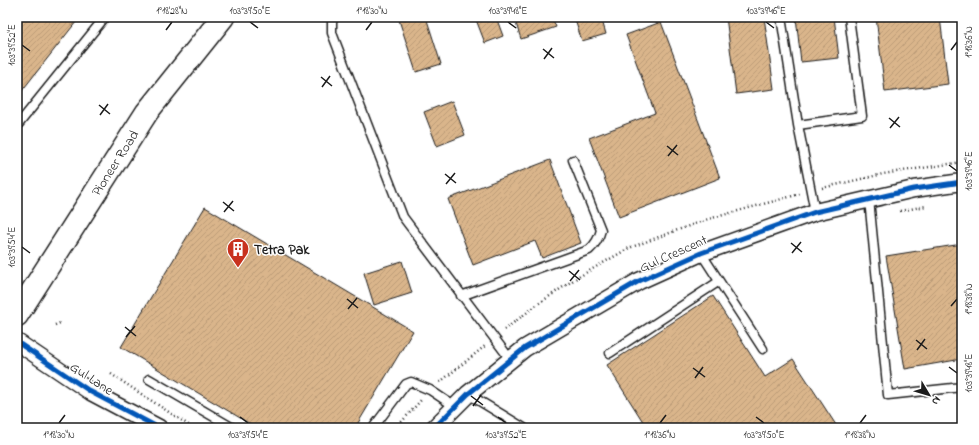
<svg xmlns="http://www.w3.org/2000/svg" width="979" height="445" font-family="'Indie Flower',sans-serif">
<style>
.building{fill:url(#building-hatch);stroke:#1c1c1c}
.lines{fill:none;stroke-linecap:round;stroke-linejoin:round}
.service-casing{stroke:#1c1c1c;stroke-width:11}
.minor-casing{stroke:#1c1c1c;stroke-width:19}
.primary-casing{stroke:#1c1c1c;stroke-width:25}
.path{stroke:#1c1c1c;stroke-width:2.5;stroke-dasharray:1 3;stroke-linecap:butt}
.service{stroke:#fff;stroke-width:8}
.minor{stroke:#fff;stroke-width:16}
.primary{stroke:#fff;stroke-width:22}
.cycleway-casing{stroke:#fff;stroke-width:8}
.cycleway{stroke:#0057b8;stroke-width:5}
.ticks{fill:none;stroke:#1c1c1c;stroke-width:1.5}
.labels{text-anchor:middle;stroke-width:3;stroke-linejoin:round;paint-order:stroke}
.street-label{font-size:14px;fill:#1c1c1c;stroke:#fff}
.poi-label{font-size:14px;font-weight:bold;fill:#1c1c1c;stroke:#fff;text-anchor:start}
.neatline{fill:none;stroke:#1c1c1c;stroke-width:1.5}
.ticks-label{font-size:10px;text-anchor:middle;fill:#1c1c1c}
</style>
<defs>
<pattern id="building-hatch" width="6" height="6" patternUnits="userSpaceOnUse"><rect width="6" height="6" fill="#dab58b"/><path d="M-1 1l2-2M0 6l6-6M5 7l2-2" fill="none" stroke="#ba9b77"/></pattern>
</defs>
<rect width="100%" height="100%" fill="#fff"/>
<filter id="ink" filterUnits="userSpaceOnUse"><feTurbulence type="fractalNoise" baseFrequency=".025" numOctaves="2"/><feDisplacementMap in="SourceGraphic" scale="8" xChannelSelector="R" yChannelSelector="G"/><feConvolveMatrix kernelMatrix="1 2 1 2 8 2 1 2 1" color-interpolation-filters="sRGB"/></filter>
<g filter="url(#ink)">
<!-- building -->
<path class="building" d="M 17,17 L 80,17 L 17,97 Z
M 398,17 L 426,17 L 441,64 L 416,72 Z
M 475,17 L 496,17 L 503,36 L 485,43 Z
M 514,17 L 552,17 L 556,27 L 521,39 Z
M 574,17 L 601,17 L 606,34 L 582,41 Z
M 726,17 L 764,17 L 774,89 L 736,94 Z
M 796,17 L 834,17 L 839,58 L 801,62 Z
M 876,17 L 940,17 L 948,84 L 885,92 Z
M 661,22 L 720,178 L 619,217 L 589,138 L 655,113 L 626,35 Z
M 452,101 L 465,135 L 437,146 L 424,112 Z
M 550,160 L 581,243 L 542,258 L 535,241 L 473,265 L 448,199 Z
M 205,207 L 413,331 L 355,428 L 257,428 L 121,347 Z
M 962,244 L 962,359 L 905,369 L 886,256 Z
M 402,261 L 412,293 L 374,305 L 364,273 Z
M 713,296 L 765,377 L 793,359 L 838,428 L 647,428 L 607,365 Z"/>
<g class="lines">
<!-- service casing -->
<g class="service-casing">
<path id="service" d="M 334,17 L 332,22 L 332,33 L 403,217 L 510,359
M 781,17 L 798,125 L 815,212
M 798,125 L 862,116 L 849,17
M 17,126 L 105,17
M 869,199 L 888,395 L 962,387
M 701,253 L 763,349
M 461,296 L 589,250 C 596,244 599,238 601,230 L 573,160
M 610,353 L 718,282
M 149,379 L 233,428
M 468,394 L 524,428
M 373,428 L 406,384 L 411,382 L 430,390 L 454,406"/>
</g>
<!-- minor casing -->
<g class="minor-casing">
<path id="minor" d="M 17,342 L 91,392 L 159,428
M 434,428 L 468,394 L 525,348 L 639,281 L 701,253 L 815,212 L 914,189 L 962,182"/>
</g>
<!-- primary casing -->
<g class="primary-casing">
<g id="primary">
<path id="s1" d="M 17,315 L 147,112 L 223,17"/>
</g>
</g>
<!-- path -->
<path class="path" d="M 822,188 L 883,174 L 962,162
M 900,211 L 926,206
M 55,325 L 60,323
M 504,330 L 538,304 L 575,279 L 629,248 L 705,220 L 800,194
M 111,374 L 193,428
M 440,382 L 485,346
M 18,394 L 20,382
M 396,428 L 422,399"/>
<!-- service -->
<use href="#service" class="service"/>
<!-- minor -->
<use href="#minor" class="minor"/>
<!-- primary -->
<use href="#primary" class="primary"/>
<!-- cycleway casing -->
<g class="cycleway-casing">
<path id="cycleway" d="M 17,342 L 91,392 L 159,428
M 434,428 L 468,394 L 525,348 L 639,281 L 701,253 L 815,212 L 914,189 L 962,182"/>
</g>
<!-- cycleway -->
<use href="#cycleway" class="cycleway"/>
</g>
</g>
<!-- ticks -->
<path class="ticks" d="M 250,22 L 258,28M 508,22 L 516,28M 766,22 L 774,28M 166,30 L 172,22M 366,30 L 372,22M 22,45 L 30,51M 543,49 L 554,58M 951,50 L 957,42M 544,59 L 552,48M 321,77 L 332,86M 322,87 L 330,76M 99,105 L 110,114M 100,115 L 108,104M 889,118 L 900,127M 890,128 L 899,117M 667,146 L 678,155M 668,156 L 677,145M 949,165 L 957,171M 445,174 L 456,183M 446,184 L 455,173M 223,202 L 234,211M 224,212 L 233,201M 791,243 L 802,252M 22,247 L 30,253M 792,253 L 801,242M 569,271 L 580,280M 570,281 L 579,270M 347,299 L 358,308M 951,306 L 957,299M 348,309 L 357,298M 125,327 L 136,336M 126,337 L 135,326M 916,340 L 927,349M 917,350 L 925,339M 949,367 L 957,373M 693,368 L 705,377M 695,378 L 703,367M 471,396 L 483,405M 473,406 L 481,395M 240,417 L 248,423M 498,417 L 506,423M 756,417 L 764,423M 59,423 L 65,415M 660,423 L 666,415M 860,423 L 866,415"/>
<!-- icons -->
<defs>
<g id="building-pin" transform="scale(1.15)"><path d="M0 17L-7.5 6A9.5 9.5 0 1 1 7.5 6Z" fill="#c8321e" stroke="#fff"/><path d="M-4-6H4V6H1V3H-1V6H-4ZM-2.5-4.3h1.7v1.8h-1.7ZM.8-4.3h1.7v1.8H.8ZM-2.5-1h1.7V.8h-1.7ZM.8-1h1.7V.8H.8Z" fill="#fff"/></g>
</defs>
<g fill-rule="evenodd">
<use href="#building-pin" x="238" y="249"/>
</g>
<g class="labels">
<!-- street labels -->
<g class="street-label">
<text dy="5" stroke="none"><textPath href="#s1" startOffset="181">Pioneer Road</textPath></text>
<text transform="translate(673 253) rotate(-24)" y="5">Gul Crescent</text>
<text transform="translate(92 378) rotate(33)" y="5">Gul Lane</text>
</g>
<!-- poi labels -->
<g class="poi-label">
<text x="254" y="254">Tetra Pak</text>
</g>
</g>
<!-- margin -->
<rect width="979" height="445" fill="none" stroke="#fff" stroke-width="44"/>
<!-- north arrow -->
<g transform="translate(929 395) rotate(128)" stroke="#ffffff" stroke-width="3" paint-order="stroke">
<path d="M0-3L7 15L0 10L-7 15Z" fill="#1c1c1c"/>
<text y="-6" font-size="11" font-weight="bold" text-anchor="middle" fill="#1c1c1c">N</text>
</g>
<rect x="22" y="22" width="935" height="401" class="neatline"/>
<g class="ticks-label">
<text x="172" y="14">1°18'28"N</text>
<text x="250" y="14">103°39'50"E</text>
<text x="372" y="14">1°18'30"N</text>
<text x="508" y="14">103°39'48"E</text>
<text x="766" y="14">103°39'46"E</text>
<text transform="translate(968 42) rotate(-90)" y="4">1°18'36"N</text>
<text transform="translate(11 45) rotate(-90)" y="4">103°39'52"E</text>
<text transform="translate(968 171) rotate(-90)" y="4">103°39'46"E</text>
<text transform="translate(11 247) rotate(-90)" y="4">103°39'54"E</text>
<text transform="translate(968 299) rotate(-90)" y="4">1°18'38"N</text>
<text transform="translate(968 373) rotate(-90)" y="4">103°39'48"E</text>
<text x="59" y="438">1°18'30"N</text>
<text x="248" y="438">103°39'54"E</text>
<text x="506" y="438">103°39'52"E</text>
<text x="660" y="438">1°18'36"N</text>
<text x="764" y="438">103°39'50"E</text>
<text x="860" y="438">1°18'38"N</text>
</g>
</svg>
